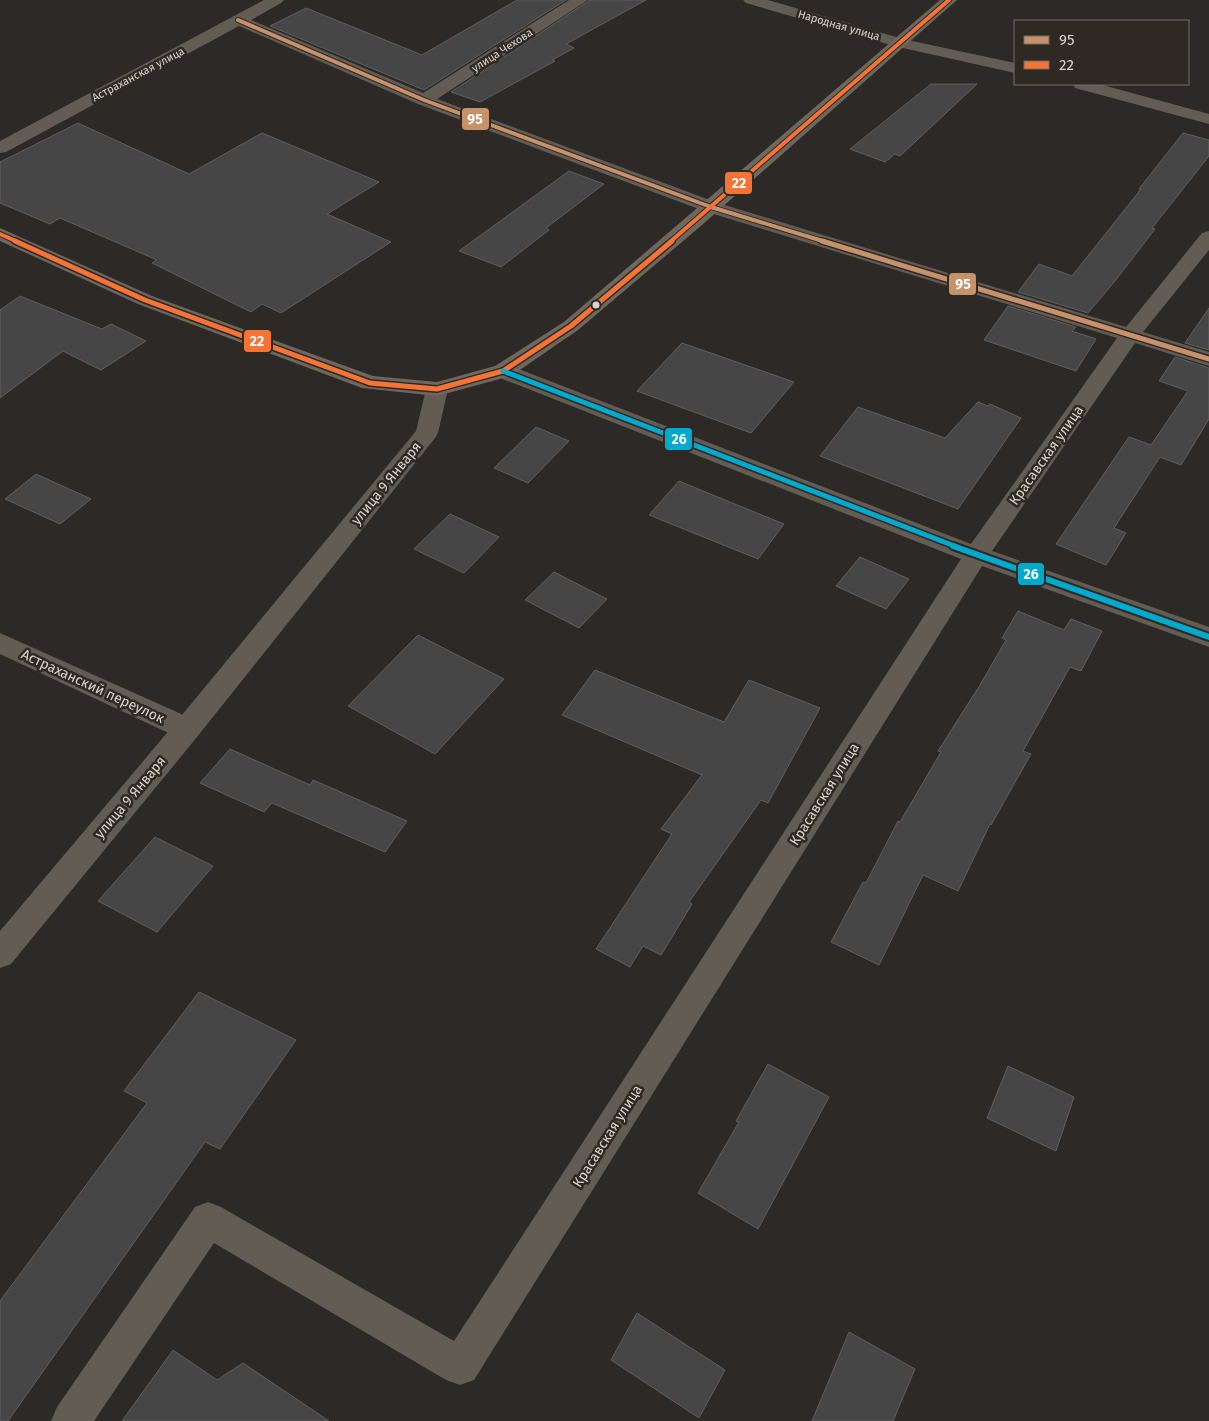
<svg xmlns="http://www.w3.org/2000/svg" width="1209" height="1421" font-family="'Fira Sans',sans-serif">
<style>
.building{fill:#474646;stroke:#605e5f}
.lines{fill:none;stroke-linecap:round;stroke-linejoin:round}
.minor{fill:#625c54;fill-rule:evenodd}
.tertiary{fill:#625c54;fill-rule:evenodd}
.secondary{fill:#6e675d;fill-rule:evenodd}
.bus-1-far1-casing{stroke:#2f2924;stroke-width:6}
.bus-1-casing{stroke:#2f2924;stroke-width:8}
.bus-2-far1-casing{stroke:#2f2924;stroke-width:6}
.bus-2-casing{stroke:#2f2924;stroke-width:8}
.bus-3-far1-casing{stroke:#2f2924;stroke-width:8}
.bus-3-casing{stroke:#2f2924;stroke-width:10}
.bus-1-far1{stroke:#c7916a;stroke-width:4}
.bus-1{stroke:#c7916a;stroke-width:5}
.bus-2-far1{stroke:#f57335;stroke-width:4}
.bus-2{stroke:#f57335;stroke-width:5}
.bus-3-far1{stroke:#00a9ce;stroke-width:5}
.bus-3{stroke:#00a9ce;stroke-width:6}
.bus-dot{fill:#dad5d2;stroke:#2f2924;stroke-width:2}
.labels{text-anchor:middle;stroke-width:5;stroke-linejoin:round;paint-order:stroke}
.far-street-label{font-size:11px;fill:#dad5d2;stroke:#2f2924}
.street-label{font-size:14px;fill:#dad5d2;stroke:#2f2924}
.line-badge{stroke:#2f2924;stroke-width:2}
.badge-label{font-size:14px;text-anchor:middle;font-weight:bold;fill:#fff}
</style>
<rect width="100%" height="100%" fill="#2c2927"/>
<!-- building -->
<path class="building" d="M 517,0 L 566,0 L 424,90 L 270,26 L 306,8 L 422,55 Z
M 590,0 L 646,0 L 566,44 L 574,48 L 552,60 L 555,61 L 480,102 L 451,92 Z
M 931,84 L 977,84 L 900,156 L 895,154 L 885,162 L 850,149 Z
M 78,123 L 189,174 L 262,133 L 379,182 L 327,214 L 391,242 L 281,313 L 262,304 L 251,312 L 152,263 L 157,260 L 60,218 L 50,224 L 0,203 L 0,162 Z
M 1183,133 L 1209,140 L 1209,156 L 1152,228 L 1155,229 L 1115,281 L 1088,313 L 1018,292 L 1039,264 L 1072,276 L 1141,189 L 1139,189 Z
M 569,171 L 604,184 L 546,228 L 549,230 L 501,267 L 459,251 Z
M 20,296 L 102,329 L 111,324 L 146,341 L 101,370 L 63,351 L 0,398 L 0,310 Z
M 1008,306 L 1076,327 L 1072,331 L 1096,339 L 1076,371 L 984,340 Z
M 1209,308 L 1209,350 L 1185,343 Z
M 682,343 L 794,382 L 751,433 L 637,391 Z
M 1175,357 L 1209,368 L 1209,419 L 1181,465 L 1160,457 L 1114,528 L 1126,533 L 1106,565 L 1056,544 L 1129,437 L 1151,445 L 1188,391 L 1159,381 Z
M 978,402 L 988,406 L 990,404 L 1021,418 L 958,509 L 820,456 L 858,407 L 945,438 Z
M 536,427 L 569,441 L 528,483 L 494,468 Z
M 36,474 L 91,499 L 60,524 L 5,499 Z
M 679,481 L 725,500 L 784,524 L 758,559 L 649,515 Z
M 450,514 L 499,537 L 464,573 L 414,549 Z
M 860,557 L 909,579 L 886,609 L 836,586 Z
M 554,572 L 607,599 L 579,628 L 525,600 Z
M 1018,611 L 1064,630 L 1071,619 L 1102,631 L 1081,671 L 1070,667 L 1023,751 L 1031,754 L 991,825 L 990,824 L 958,891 L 923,875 L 879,965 L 831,942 L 863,882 L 866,883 L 898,821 L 900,822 L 941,752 L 938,751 L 980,685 L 1006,640 L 1002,638 Z
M 418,635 L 504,679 L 435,754 L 348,706 Z
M 595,670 L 724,722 L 749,680 L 820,708 L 768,803 L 761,800 L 689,902 L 692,904 L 661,955 L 643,946 L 630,967 L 596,949 L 672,834 L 661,829 L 702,775 L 562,715 Z
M 230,749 L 310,785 L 313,780 L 407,821 L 385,852 L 272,803 L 264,812 L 200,783 Z
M 155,837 L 213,866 L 157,932 L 98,901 Z
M 199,992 L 296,1040 L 220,1149 L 205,1142 L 8,1421 L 0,1421 L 0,1301 L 147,1103 L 124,1091 Z
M 768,1064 L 829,1097 L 758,1229 L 698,1193 L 739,1122 L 736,1121 Z
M 1008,1066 L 1074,1097 L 1056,1151 L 987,1118 Z
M 637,1313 L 725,1370 L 699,1418 L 611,1360 Z
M 849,1332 L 915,1369 L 893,1421 L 812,1421 Z
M 173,1350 L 217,1380 L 243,1363 L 329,1421 L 122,1421 Z"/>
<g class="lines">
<!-- minor -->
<path class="minor" d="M 264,0 L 284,0 L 281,3 L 251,20 L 423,93 L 569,0 L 588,0 L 437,99 L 718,203 L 1126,327 L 1202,233 L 1209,231 L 1209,250 L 1143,332 L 1209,352 L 1209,366 L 1135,343 L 992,551 L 1209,627 L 1209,647 L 982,566 L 474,1380 L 460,1385 L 446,1380 L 214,1243 L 94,1421 L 51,1421 L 57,1407 L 195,1207 L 208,1202 L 221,1207 L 454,1341 L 961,559 L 495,376 L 492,371 L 495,366 L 503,364 L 511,366 L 971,544 L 1117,338 L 704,211 L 418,104 L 239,26 L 6,152 L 0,153 L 0,141 Z
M 743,0 L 768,0 L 903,39 L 1015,63 L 1015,73 L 894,46 L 746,3 Z
M 1073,84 L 1099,84 L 1209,114 L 1209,124 L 1075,88 Z
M 0,633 L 197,721 L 201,729 L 197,737 L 187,740 L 177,737 L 0,654 Z"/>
<!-- tertiary -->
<path class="tertiary" d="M 437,382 L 445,384 L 448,389 L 438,433 L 435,438 L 197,737 L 11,964 L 0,968 L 0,931 L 177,721 L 416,431 L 426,389 L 429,384 Z"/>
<!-- secondary -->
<path class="secondary" d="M 940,0 L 957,0 L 702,225 L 578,330 L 511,376 L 437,396 L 362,388 L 138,304 L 0,241 L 0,228 L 152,296 L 373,376 L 437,382 L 495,366 L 564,322 Z"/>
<!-- bus-1-far1 casing -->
<g class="bus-1-far1-casing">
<path id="bus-1-far1" d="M 238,20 L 424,100 L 711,207 L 826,242"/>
</g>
<!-- bus-1 casing -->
<g class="bus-1-casing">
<path id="bus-1" d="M 822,241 L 1209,359"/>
</g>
<!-- bus-2-far1 casing -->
<g class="bus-2-far1-casing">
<path id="bus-2-far1" d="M 0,234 L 18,242
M 670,242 L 949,0"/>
</g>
<!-- bus-2 casing -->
<g class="bus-2-casing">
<path id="bus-2" d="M 15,241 L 145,300 L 370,383 L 437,389 L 503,371 L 571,326 L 672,241"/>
</g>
<!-- bus-3-far1 casing -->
<g class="bus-3-far1-casing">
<path id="bus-3-far1" d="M 503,371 L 957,547"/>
</g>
<!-- bus-3 casing -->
<g class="bus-3-casing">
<path id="bus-3" d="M 953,546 L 1209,637"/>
</g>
<!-- bus-1-far1 -->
<use href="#bus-1-far1" class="bus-1-far1"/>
<!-- bus-1 -->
<use href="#bus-1" class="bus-1"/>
<!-- bus-2-far1 -->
<use href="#bus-2-far1" class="bus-2-far1"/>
<!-- bus-2 -->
<use href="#bus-2" class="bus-2"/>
<!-- bus-3-far1 -->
<use href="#bus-3-far1" class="bus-3-far1"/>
<!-- bus-3 -->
<use href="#bus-3" class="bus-3"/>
</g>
<!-- markers -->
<circle class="bus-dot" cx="596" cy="305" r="4.5"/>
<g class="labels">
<!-- far-street labels -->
<g class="far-street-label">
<text transform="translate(839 25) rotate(16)" y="4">Народная улица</text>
<text transform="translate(502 50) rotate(-33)" y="4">улица Чехова</text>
<text transform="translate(138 74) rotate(-28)" y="4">Астраханская улица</text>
</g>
<!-- street labels -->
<g class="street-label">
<text transform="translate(1046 455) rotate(-55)" y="5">Красавская улица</text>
<text transform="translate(386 483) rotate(-51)" y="5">улица 9 Января</text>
<text transform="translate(93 686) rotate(25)" y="5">Астраханский переулок</text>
<text transform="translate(824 794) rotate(-58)" y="5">Красавская улица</text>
<text transform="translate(130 797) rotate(-50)" y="5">улица 9 Января</text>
<text transform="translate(607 1136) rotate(-58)" y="5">Красавская улица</text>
</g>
</g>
<g class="line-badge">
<rect x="461" y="107" width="29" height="24" rx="5" fill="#c7916a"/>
<rect x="724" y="171" width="29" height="24" rx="5" fill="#f57335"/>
<rect x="948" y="272" width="29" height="24" rx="5" fill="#c7916a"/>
<rect x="243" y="329" width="29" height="24" rx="5" fill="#f57335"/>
<rect x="664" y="427" width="29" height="24" rx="5" fill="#00a9ce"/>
<rect x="1017" y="562" width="28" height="24" rx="5" fill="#00a9ce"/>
</g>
<g class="badge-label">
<text x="475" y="124">95</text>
<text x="739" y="188">22</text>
<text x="963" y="289">95</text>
<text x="257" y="346">22</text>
<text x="679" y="444">26</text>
<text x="1031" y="579">26</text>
</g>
<!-- legend -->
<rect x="1014" y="20" width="175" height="65" fill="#2f2924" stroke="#736e6a"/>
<rect x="1024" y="36" width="25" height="8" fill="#c7916a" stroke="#736e6a"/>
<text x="1059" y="45" font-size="15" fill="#dad5d2">95</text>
<rect x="1024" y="61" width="25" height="8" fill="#f57335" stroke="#736e6a"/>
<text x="1059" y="70" font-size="15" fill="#dad5d2">22</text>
</svg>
